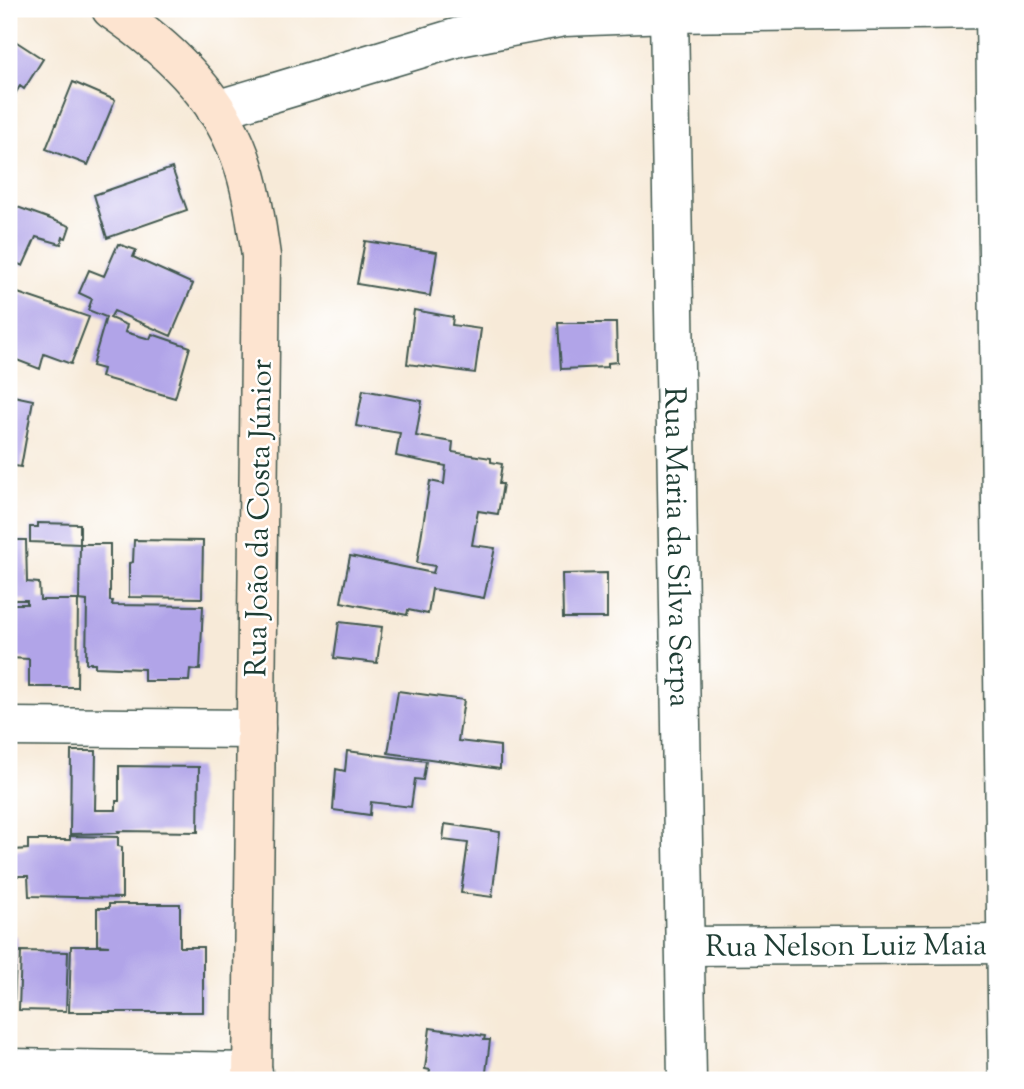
<svg xmlns="http://www.w3.org/2000/svg" width="1024" height="1089" font-family="'Sorts Mill Goudy',serif">
<style>
.building{fill:#b1a4e8}
.lines{fill:none;stroke-linecap:round;stroke-linejoin:round}
.minor-casing{stroke:#3f574d;stroke-width:41}
.secondary-casing{stroke:#3f574d;stroke-width:41}
.minor{stroke:#fff;stroke-width:38}
.secondary{stroke:#fde4d0;stroke-width:38}
.labels{text-anchor:middle;stroke-width:5;stroke-linejoin:round;paint-order:stroke}
.street-label{font-size:30px;fill:#1f3d34;stroke:#fff}
</style>
<rect width="100%" height="100%" fill="#fff"/>
<filter id="ink" filterUnits="userSpaceOnUse"><feTurbulence type="fractalNoise" baseFrequency=".0143" numOctaves="2"/><feDisplacementMap in="SourceGraphic" scale="14" xChannelSelector="R" yChannelSelector="G"/><feConvolveMatrix kernelMatrix="1 2 1 2 8 2 1 2 1" color-interpolation-filters="sRGB"/></filter>
<filter id="wash" filterUnits="userSpaceOnUse"><feTurbulence type="fractalNoise" baseFrequency=".00686" numOctaves="4" result="noise"/><feDisplacementMap in="SourceGraphic" scale="28" xChannelSelector="R" yChannelSelector="G"/><feGaussianBlur stdDeviation="1.57" result="paint"/><feColorMatrix in="noise" values="0 0 0 0 0 0 0 0 0 0 0 0 0 0 0 0 0 1.4 0 .05"/><feComposite in="paint" operator="in"/></filter>
<g filter="url(#wash)">
<rect width="100%" height="100%" fill="#f7ead8"/>
<g id="blocks">
<!-- building -->
<path class="building" d="M 9,37 L 43,59 L 24,89 L 20,86 L 12,99 L 9,97 Z
M 73,82 L 115,100 L 88,165 L 46,149 Z
M 172,168 L 187,210 L 107,238 L 94,195 Z
M 9,204 L 70,226 L 66,238 L 63,237 L 61,244 L 36,237 L 23,266 L 9,260 Z
M 365,241 L 437,252 L 430,296 L 357,284 Z
M 118,244 L 136,250 L 133,257 L 193,284 L 171,336 L 114,311 L 110,318 L 127,325 L 125,332 L 150,339 L 152,334 L 190,347 L 175,398 L 101,377 L 103,369 L 92,366 L 106,317 L 88,310 L 92,299 L 79,293 L 89,270 L 104,276 Z
M 9,290 L 89,317 L 71,364 L 44,354 L 40,369 L 9,357 Z
M 414,310 L 453,317 L 452,325 L 481,329 L 475,373 L 407,364 Z
M 558,323 L 616,323 L 617,362 L 608,363 L 608,367 L 561,369 Z
M 363,390 L 422,401 L 416,436 L 453,442 L 452,452 L 491,458 L 491,462 L 502,464 L 499,484 L 503,484 L 498,514 L 478,511 L 472,545 L 495,548 L 484,598 L 432,589 L 428,614 L 408,610 L 407,615 L 341,602 L 350,556 L 433,573 L 435,566 L 417,563 L 430,481 L 444,484 L 446,466 L 396,456 L 400,433 L 356,426 Z
M 9,395 L 33,400 L 21,467 L 9,465 Z
M 38,523 L 80,524 L 80,544 L 30,542 L 30,527 L 38,527 Z
M 9,540 L 26,540 L 27,582 L 39,583 L 40,600 L 78,600 L 77,687 L 29,687 L 29,659 L 9,658 L 9,604 L 27,604 L 27,600 L 9,600 Z
M 134,540 L 203,541 L 202,598 L 129,597 L 129,563 L 133,562 Z
M 80,544 L 110,544 L 110,601 L 113,601 L 112,605 L 203,606 L 200,670 L 190,669 L 189,681 L 144,681 L 144,669 L 95,667 L 95,663 L 86,663 L 87,601 L 79,600 Z
M 607,573 L 607,618 L 563,618 L 562,574 Z
M 339,622 L 382,627 L 377,663 L 334,658 Z
M 398,691 L 464,700 L 458,741 L 500,746 L 500,769 L 388,753 Z
M 71,751 L 96,751 L 95,810 L 116,810 L 116,801 L 119,801 L 119,766 L 199,767 L 198,832 L 118,831 L 119,833 L 70,834 Z
M 347,751 L 426,761 L 423,780 L 415,779 L 411,807 L 371,802 L 370,815 L 333,810 L 336,769 L 345,771 Z
M 445,824 L 500,832 L 492,897 L 461,893 L 468,843 L 443,840 Z
M 70,836 L 118,837 L 118,846 L 122,847 L 122,898 L 29,896 L 28,876 L 14,876 L 14,850 L 28,849 L 28,840 L 70,840 Z
M 109,904 L 180,904 L 180,947 L 203,947 L 203,1012 L 69,1012 L 71,946 L 109,946 L 97,945 L 97,908 L 109,908 Z
M 9,936 L 17,936 L 14,1005 L 9,1005 Z
M 21,951 L 68,952 L 66,1011 L 19,1010 Z
M 430,1028 L 485,1036 L 484,1040 L 490,1040 L 485,1080 L 428,1080 L 430,1070 L 425,1069 Z"/>
</g>
</g>
<g filter="url(#ink)">
<use href="#blocks" fill-opacity="0" stroke="#3f574d" stroke-width="2"/>
<g class="lines">
<!-- minor casing -->
<g class="minor-casing">
<g id="minor">
<path d="M 995,9 L 1008,1080"/>
<path id="s1" d="M 669,13 L 687,1080"/>
<path d="M 216,110 L 459,37 L 564,17 L 669,13 L 992,9"/>
<path d="M 9,727 L 256,729"/>
<path id="s2" d="M 685,946 L 1006,944"/>
<path d="M 9,1068 L 253,1072"/>
</g>
</g>
<!-- secondary casing -->
<g class="secondary-casing">
<path id="secondary" d="M 111,9 C 165,46 217,93 240,156 C 252,188 256,222 261,256 L 252,1080"/>
</g>
<!-- minor -->
<use href="#minor" class="minor"/>
<!-- secondary -->
<use href="#secondary" class="secondary"/>
</g>
</g>
<g class="labels">
<!-- street labels -->
<g class="street-label">
<text transform="translate(258 518) rotate(-89)" y="10">Rua João da Costa Júnior</text>
<text dy="10" stroke="none"><textPath href="#s1" startOffset="534">Rua Maria da Silva Serpa</textPath></text>
<text dy="10" stroke="none"><textPath href="#s2" startOffset="161">Rua Nelson Luiz Maia</textPath></text>
</g>
</g>
<!-- margin -->
<rect width="1024" height="1089" fill="none" stroke="#fff" stroke-width="35"/>
</svg>
